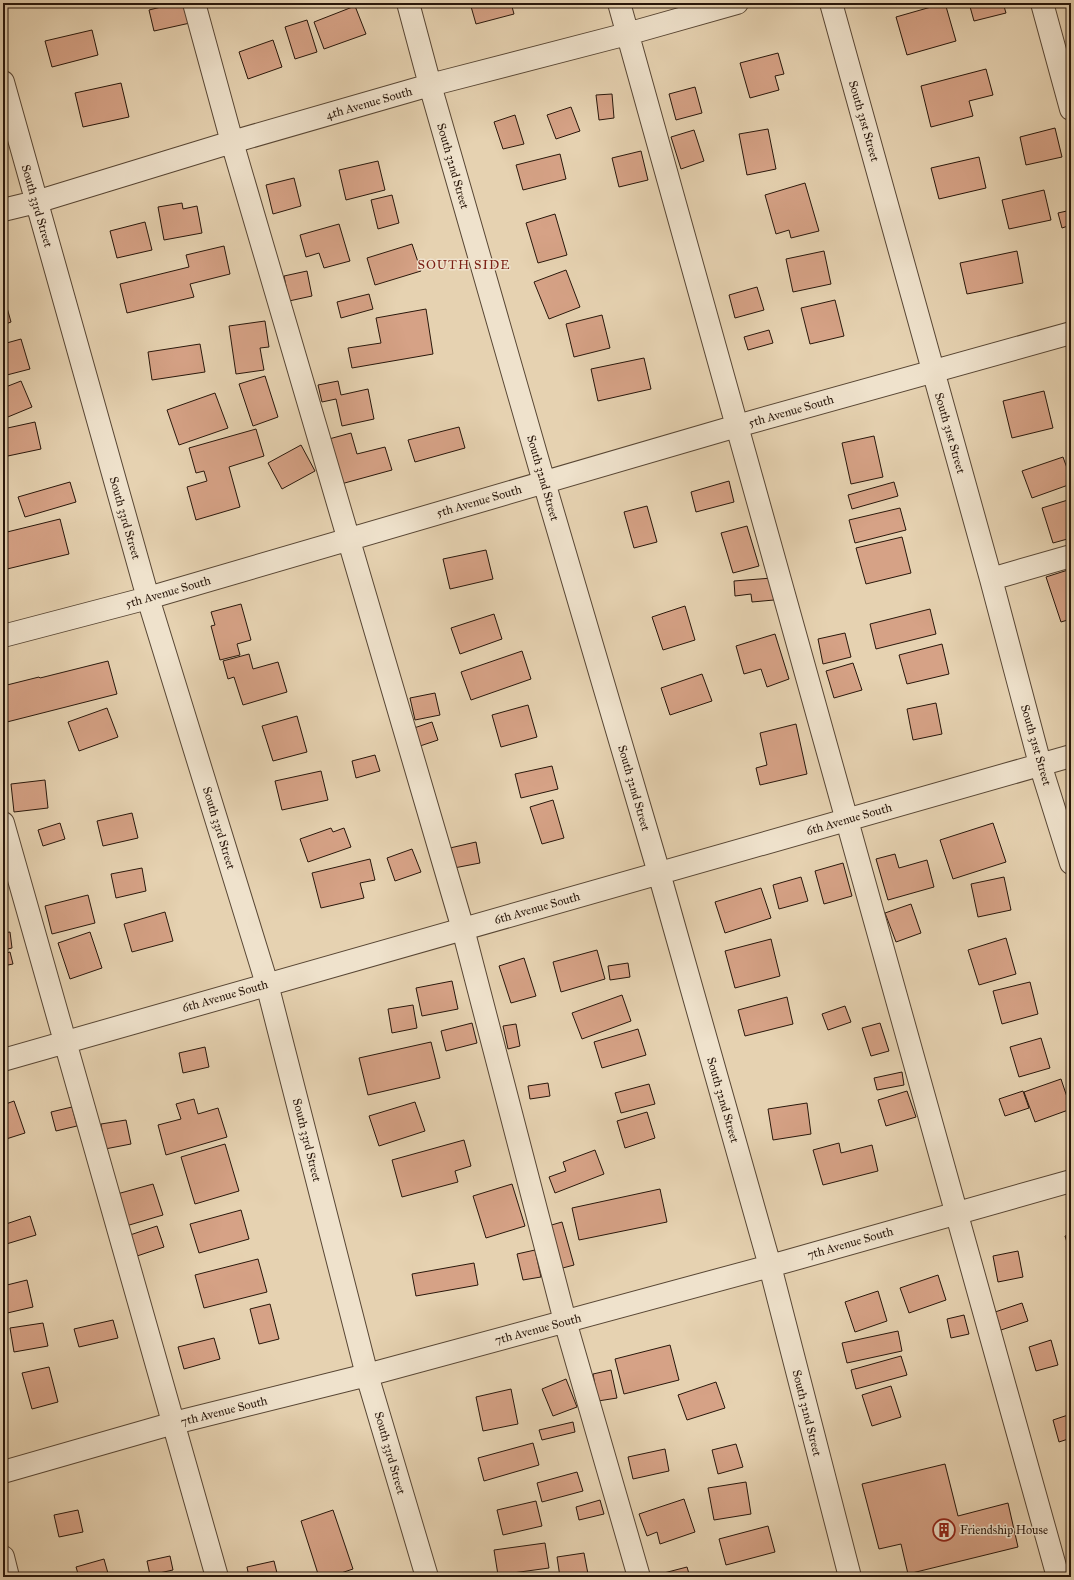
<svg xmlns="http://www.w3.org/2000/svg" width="1074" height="1580" font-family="'IM FELL Great Primer',serif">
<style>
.building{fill:#d6a286;stroke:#29170b}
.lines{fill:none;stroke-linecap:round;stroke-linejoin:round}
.minor-casing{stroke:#584634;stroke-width:24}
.minor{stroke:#efe2cc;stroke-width:22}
.labels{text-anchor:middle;stroke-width:3;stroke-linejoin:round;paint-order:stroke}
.street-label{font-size:12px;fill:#29170b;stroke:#efe2cc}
.poi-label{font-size:12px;fill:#29170b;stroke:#efe2cc;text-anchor:start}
.neighbourhood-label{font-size:13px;letter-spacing:1px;fill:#7a1f14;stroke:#efe2cc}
</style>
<rect width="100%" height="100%" fill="#e6d2b1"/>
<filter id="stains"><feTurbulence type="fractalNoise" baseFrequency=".005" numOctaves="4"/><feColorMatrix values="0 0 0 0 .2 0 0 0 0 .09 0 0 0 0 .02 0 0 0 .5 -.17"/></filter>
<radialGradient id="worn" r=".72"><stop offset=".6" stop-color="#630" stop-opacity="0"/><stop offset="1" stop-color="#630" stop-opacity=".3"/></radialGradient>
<!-- building -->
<path class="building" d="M 177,3 L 186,3 L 190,23 L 154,31 L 149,10 Z
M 470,3 L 511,3 L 514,14 L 476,24 Z
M 945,3 L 956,41 L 907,55 L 896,17 Z
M 969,3 L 1003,3 L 1006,13 L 974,21 Z
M 355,6 L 366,34 L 324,49 L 314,22 Z
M 307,20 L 317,52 L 295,59 L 285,27 Z
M 92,30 L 98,55 L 52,67 L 45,41 Z
M 273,40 L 282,67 L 248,79 L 239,52 Z
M 778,53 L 784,74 L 775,76 L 779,90 L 750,98 L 740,63 Z
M 986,69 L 993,95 L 969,101 L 973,116 L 931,127 L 921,86 Z
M 121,83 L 129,117 L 83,127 L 75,93 Z
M 695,87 L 702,113 L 676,120 L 669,94 Z
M 612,94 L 614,118 L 599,120 L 596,95 Z
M 571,107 L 580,131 L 556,139 L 547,115 Z
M 515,115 L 524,144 L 503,149 L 494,122 Z
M 1055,128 L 1062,157 L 1026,165 L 1020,137 Z
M 768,129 L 776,169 L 747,175 L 739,134 Z
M 694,130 L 704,161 L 681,169 L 671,137 Z
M 641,151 L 648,180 L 619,187 L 612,158 Z
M 560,154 L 566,179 L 523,190 L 516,165 Z
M 979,157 L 986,188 L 939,199 L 931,168 Z
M 378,161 L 385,190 L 346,200 L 339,170 Z
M 294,178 L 301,206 L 273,214 L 266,185 Z
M 805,183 L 819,231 L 791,238 L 789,230 L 776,234 L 765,195 Z
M 1044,190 L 1051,220 L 1009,229 L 1002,200 Z
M 392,195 L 399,223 L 378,229 L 371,200 Z
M 182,203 L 183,209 L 197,206 L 202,233 L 164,240 L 158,207 Z
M 1071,210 L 1071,225 L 1062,228 L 1058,213 Z
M 555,214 L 567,255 L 538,263 L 526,223 Z
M 145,222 L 152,250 L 117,258 L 110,231 Z
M 339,224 L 350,261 L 324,268 L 319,253 L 306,257 L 300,235 Z
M 412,244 L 421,271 L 375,285 L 367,258 Z
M 224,246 L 230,274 L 190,284 L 194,297 L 127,313 L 120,284 L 189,267 L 186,255 Z
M 824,251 L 831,284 L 793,292 L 786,259 Z
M 1017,251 L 1023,283 L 967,294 L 960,263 Z
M 566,270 L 580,307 L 549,319 L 534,282 Z
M 307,271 L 312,296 L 289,301 L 284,276 Z
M 757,287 L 764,310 L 735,318 L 729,295 Z
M 369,294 L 373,309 L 341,318 L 337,302 Z
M 835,300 L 844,336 L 810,344 L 801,308 Z
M 6,304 L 11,322 L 3,325 L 3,305 Z
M 426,309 L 433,354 L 352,368 L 348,348 L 381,343 L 376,318 Z
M 602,315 L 610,348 L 574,357 L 566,324 Z
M 265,321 L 269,347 L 260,348 L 264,370 L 236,374 L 229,326 Z
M 769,330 L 773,343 L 748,350 L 744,337 Z
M 21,339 L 30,369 L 3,376 L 3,344 Z
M 200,344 L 205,372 L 152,380 L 148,352 Z
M 644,358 L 651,389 L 598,401 L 591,369 Z
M 265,376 L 278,417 L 253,426 L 239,384 Z
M 21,381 L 32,407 L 3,419 L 3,388 Z
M 338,381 L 341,395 L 368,389 L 374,419 L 342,426 L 336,399 L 322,402 L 318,385 Z
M 1044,391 L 1053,428 L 1012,438 L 1003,401 Z
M 215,393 L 228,428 L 179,445 L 167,410 Z
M 35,422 L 41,449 L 3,457 L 3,429 Z
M 459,427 L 465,448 L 415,462 L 408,440 Z
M 256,429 L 264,456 L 229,467 L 240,507 L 196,520 L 187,487 L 207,481 L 204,471 L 196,473 L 189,448 Z
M 351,433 L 357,454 L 385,447 L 392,470 L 341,484 L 329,439 Z
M 874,436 L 883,477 L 851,484 L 842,443 Z
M 301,445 L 315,471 L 282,489 L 268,463 Z
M 1063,457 L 1071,479 L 1071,484 L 1032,498 L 1022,471 Z
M 729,481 L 734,502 L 696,512 L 691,492 Z
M 70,482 L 76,502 L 25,517 L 18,497 Z
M 894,482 L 898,496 L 852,509 L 848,495 Z
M 1071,499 L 1071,538 L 1053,543 L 1042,508 Z
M 647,506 L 657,542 L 634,548 L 624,512 Z
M 900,508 L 906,530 L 855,543 L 849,520 Z
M 60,519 L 69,554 L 3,570 L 3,533 Z
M 747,526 L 759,566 L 733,573 L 721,533 Z
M 902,537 L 911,573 L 866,584 L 856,548 Z
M 486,550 L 493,579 L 450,589 L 443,559 Z
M 1071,569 L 1071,619 L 1061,622 L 1046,577 Z
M 772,578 L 774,600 L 752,602 L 751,594 L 735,596 L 734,581 Z
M 241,604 L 251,640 L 237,644 L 240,655 L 220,660 L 211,626 L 215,625 L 211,612 Z
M 685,606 L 695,640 L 663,650 L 652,617 Z
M 930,609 L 936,634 L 876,649 L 870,624 Z
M 494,614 L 502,639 L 460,654 L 451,628 Z
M 845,633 L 851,657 L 823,664 L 818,639 Z
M 775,634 L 789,679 L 767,687 L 761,669 L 744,674 L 736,646 Z
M 942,644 L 949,674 L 907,684 L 899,655 Z
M 522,651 L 531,679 L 471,700 L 461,672 Z
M 249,654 L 253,669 L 278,662 L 287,692 L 243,705 L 234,677 L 228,679 L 223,661 Z
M 108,661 L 117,694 L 3,723 L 3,686 L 39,677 L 40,678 Z
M 853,663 L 862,690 L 834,698 L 826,671 Z
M 702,674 L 712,701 L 670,715 L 661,688 Z
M 435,693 L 440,715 L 415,720 L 410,698 Z
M 936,703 L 942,734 L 913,740 L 907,709 Z
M 528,705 L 537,737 L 501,747 L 492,715 Z
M 107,708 L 118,737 L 79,751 L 68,722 Z
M 297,716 L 307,752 L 273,761 L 262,726 Z
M 432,722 L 438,740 L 417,747 L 411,729 Z
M 796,724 L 807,774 L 760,785 L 756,768 L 767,765 L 760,733 Z
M 375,755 L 380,771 L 356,778 L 352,761 Z
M 552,766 L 558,789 L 521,798 L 515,774 Z
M 321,771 L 328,800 L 282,810 L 275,781 Z
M 45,780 L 48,808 L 14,812 L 11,784 Z
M 553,800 L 564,838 L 542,844 L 530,807 Z
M 132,813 L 138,838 L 103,846 L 97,821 Z
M 60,823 L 65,839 L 43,846 L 38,830 Z
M 993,823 L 1006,862 L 953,879 L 940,840 Z
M 331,828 L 333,832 L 344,828 L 351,847 L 308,862 L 300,839 Z
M 476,842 L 480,863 L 454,868 L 450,848 Z
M 412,849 L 421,872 L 395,881 L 387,858 Z
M 895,854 L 899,868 L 927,860 L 934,887 L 888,900 L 876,859 Z
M 370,859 L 375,880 L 360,883 L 364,898 L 321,908 L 312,873 Z
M 843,863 L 852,896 L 824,904 L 815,871 Z
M 142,868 L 146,891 L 116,898 L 111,874 Z
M 801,877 L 808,901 L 779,909 L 773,885 Z
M 1004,877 L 1011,910 L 978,917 L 971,884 Z
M 761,888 L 771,918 L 725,933 L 715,902 Z
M 88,895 L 95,923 L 52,934 L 45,906 Z
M 911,904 L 921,933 L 896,942 L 885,913 Z
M 165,912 L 173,941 L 132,952 L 124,924 Z
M 10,932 L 12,948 L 3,950 L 3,933 Z
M 90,932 L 102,968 L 70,979 L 58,943 Z
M 1006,938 L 1016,974 L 979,985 L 968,950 Z
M 771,939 L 780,976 L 735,988 L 725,951 Z
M 597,950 L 605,979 L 561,992 L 553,962 Z
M 10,952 L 13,964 L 3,966 L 3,954 Z
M 524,958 L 536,996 L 511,1003 L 499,966 Z
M 628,963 L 630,977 L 610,980 L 608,966 Z
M 452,981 L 458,1009 L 422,1016 L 416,988 Z
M 1030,982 L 1038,1014 L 1002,1024 L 993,991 Z
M 622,995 L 631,1021 L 582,1039 L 572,1013 Z
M 787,997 L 793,1024 L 745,1036 L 738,1010 Z
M 413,1005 L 417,1028 L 392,1033 L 388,1009 Z
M 845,1006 L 851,1022 L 828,1030 L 822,1014 Z
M 472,1023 L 477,1043 L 446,1051 L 441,1031 Z
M 880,1023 L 889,1051 L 871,1056 L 862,1028 Z
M 516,1024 L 520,1046 L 508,1049 L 503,1026 Z
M 638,1029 L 646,1055 L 602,1068 L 594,1042 Z
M 1041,1038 L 1050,1068 L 1019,1077 L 1010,1047 Z
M 431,1042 L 440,1078 L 368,1095 L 359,1058 Z
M 205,1047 L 209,1067 L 183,1073 L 179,1053 Z
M 902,1072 L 904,1085 L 877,1090 L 874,1078 Z
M 1061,1079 L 1071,1109 L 1035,1122 L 1024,1092 Z
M 548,1083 L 550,1096 L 530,1099 L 528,1086 Z
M 649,1084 L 655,1104 L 621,1113 L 615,1093 Z
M 907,1091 L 916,1117 L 886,1126 L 878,1100 Z
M 1023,1091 L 1029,1108 L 1005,1116 L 999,1099 Z
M 194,1099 L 198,1114 L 218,1108 L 227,1137 L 166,1155 L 158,1125 L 181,1119 L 176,1104 Z
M 14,1101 L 25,1133 L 3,1140 L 3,1105 Z
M 415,1102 L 425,1131 L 379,1146 L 369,1116 Z
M 807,1103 L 811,1134 L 773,1140 L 768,1109 Z
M 72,1107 L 77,1126 L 56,1131 L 51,1112 Z
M 647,1112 L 655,1138 L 625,1148 L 617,1121 Z
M 126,1120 L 131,1144 L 105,1149 L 101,1124 Z
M 464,1140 L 471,1166 L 455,1171 L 458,1182 L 402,1197 L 392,1160 Z
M 839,1143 L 841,1153 L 872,1145 L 878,1171 L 823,1185 L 813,1150 Z
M 225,1144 L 239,1191 L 195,1204 L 181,1157 Z
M 595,1150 L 604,1174 L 555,1193 L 549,1177 L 566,1171 L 563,1162 Z
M 153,1184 L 163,1215 L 126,1226 L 117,1194 Z
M 512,1184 L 525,1226 L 486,1238 L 473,1196 Z
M 660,1189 L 667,1222 L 579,1240 L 572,1208 Z
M 241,1210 L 249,1239 L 199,1253 L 190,1224 Z
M 30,1216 L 36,1235 L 3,1245 L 3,1225 Z
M 562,1222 L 574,1265 L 559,1269 L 548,1226 Z
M 157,1226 L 164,1247 L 137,1256 L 130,1235 Z
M 1071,1234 L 1071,1255 L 1065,1236 Z
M 535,1250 L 541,1277 L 523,1280 L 517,1254 Z
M 1018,1251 L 1023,1277 L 998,1282 L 993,1256 Z
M 258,1259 L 267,1292 L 204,1308 L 195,1275 Z
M 474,1263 L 478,1285 L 416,1296 L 412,1274 Z
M 938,1275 L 946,1300 L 909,1313 L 900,1288 Z
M 27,1280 L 33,1307 L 3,1314 L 3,1286 Z
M 878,1291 L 887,1321 L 855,1332 L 845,1302 Z
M 1022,1303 L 1028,1321 L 1001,1330 L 995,1312 Z
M 270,1304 L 279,1339 L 259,1344 L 250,1309 Z
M 964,1315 L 969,1334 L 951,1338 L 947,1319 Z
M 113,1320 L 118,1338 L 79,1347 L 74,1329 Z
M 43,1323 L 48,1346 L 14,1352 L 10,1328 Z
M 898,1331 L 902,1351 L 847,1363 L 842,1343 Z
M 214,1338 L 220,1359 L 184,1369 L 178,1347 Z
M 1051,1340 L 1058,1365 L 1036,1371 L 1029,1347 Z
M 670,1345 L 679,1380 L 624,1394 L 615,1359 Z
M 901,1356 L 907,1375 L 856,1389 L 851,1370 Z
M 49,1367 L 58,1402 L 32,1409 L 22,1373 Z
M 611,1370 L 617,1398 L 598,1401 L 593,1374 Z
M 566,1379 L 577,1407 L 553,1416 L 542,1389 Z
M 716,1382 L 725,1408 L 687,1420 L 678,1395 Z
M 891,1386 L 901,1417 L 872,1426 L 862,1395 Z
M 511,1389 L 518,1424 L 483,1431 L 476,1397 Z
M 1071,1414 L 1071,1438 L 1059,1442 L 1053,1420 Z
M 573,1422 L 575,1432 L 542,1440 L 539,1430 Z
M 533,1443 L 539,1465 L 484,1481 L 478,1458 Z
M 736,1444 L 743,1467 L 718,1474 L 712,1450 Z
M 665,1449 L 669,1471 L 633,1479 L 628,1457 Z
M 945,1464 L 958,1516 L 1008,1503 L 1018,1547 L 908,1574 L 901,1544 L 879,1549 L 862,1484 Z
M 577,1472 L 583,1491 L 542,1502 L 537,1483 Z
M 746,1482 L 751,1514 L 714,1520 L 708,1488 Z
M 684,1499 L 695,1532 L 660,1544 L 657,1532 L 647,1536 L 639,1514 Z
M 600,1500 L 604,1514 L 579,1520 L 576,1507 Z
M 536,1501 L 542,1526 L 503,1535 L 497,1510 Z
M 78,1510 L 83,1532 L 59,1537 L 54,1515 Z
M 333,1510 L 353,1569 L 329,1577 L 319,1577 L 301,1521 Z
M 768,1526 L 775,1552 L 726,1565 L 719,1539 Z
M 545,1543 L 549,1568 L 498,1575 L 494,1550 Z
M 584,1553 L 588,1574 L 573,1577 L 560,1577 L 557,1557 Z
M 170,1556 L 173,1570 L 150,1575 L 147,1561 Z
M 104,1559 L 109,1577 L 79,1577 L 76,1567 Z
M 274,1561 L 278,1577 L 249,1577 L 247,1567 Z
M 687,1567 L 690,1577 L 661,1577 L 660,1574 Z"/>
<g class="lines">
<!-- minor casing -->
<g class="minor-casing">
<path id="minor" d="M 194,3 L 232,142 L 463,929 L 565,1321 L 639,1577
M 408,3 L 430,85 L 544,482 L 659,873 L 770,1266 L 850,1577
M 619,3 L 1058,1577
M 831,3 L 991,579 L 1040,764 L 1071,863
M 1042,3 L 1071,109
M 3,82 L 148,598 L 267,984 L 367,1375 L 427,1577
M 3,210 L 36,202 L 232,142 L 430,85 L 627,34 L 737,3
M 991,579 L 1071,556
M 3,636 L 148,598 L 737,426 L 1071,333
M 3,823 L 217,1577
M 3,1060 L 1071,756
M 3,1472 L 174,1423 L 367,1375 L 770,1266 L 1071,1181
M 3,1557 L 8,1577"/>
</g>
<!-- minor -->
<use href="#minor" class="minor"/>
</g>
<!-- icons -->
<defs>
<g id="building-ring" transform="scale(1.15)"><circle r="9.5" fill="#efe2cc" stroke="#8f2418" stroke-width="1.5"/><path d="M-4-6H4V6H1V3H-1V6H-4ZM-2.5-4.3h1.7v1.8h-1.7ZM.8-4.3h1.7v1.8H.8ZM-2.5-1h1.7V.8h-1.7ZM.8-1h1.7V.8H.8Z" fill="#8f2418"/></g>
</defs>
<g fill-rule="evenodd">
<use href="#building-ring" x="944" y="1530"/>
</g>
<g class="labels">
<!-- street labels -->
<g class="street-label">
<text transform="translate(369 103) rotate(-16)" y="4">4th Avenue South</text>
<text transform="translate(864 121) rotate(74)" y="4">South 31st Street</text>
<text transform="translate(453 166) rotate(74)" y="4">South 32nd Street</text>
<text transform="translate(37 206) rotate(74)" y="4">South 33rd Street</text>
<text transform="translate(791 411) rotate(-16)" y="4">5th Avenue South</text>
<text transform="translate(950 433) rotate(74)" y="4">South 31st Street</text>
<text transform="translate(543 478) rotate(74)" y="4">South 32nd Street</text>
<text transform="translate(479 501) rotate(-16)" y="4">5th Avenue South</text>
<text transform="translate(125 518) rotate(74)" y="4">South 33rd Street</text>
<text transform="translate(168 592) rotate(-16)" y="4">5th Avenue South</text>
<text transform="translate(1036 745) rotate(74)" y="4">South 31st Street</text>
<text transform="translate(634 788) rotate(74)" y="4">South 32nd Street</text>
<text transform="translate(849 819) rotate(-16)" y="4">6th Avenue South</text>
<text transform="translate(219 828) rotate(73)" y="4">South 33rd Street</text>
<text transform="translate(537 908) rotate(-16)" y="4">6th Avenue South</text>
<text transform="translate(225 996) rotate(-16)" y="4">6th Avenue South</text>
<text transform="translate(723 1100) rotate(74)" y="4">South 32nd Street</text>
<text transform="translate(307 1140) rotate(76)" y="4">South 33rd Street</text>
<text transform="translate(850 1243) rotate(-16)" y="4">7th Avenue South</text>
<text transform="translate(538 1329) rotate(-15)" y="4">7th Avenue South</text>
<text transform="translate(224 1411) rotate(-14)" y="4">7th Avenue South</text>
<text transform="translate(807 1413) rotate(76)" y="4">South 32nd Street</text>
<text transform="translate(390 1453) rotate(74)" y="4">South 33rd Street</text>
</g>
<!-- poi labels -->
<g class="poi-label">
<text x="960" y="1534">Friendship House</text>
</g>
<!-- neighbourhood labels -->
<g class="neighbourhood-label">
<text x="464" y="269">SOUTH SIDE</text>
</g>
</g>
<!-- margin -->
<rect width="1074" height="1580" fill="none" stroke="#e6d2b1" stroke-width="16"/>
<rect x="4" y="4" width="1066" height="1572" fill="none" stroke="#29170b" stroke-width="2"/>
<rect x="8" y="8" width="1058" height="1564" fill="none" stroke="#29170b"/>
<rect width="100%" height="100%" filter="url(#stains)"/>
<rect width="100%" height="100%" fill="url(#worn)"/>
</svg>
